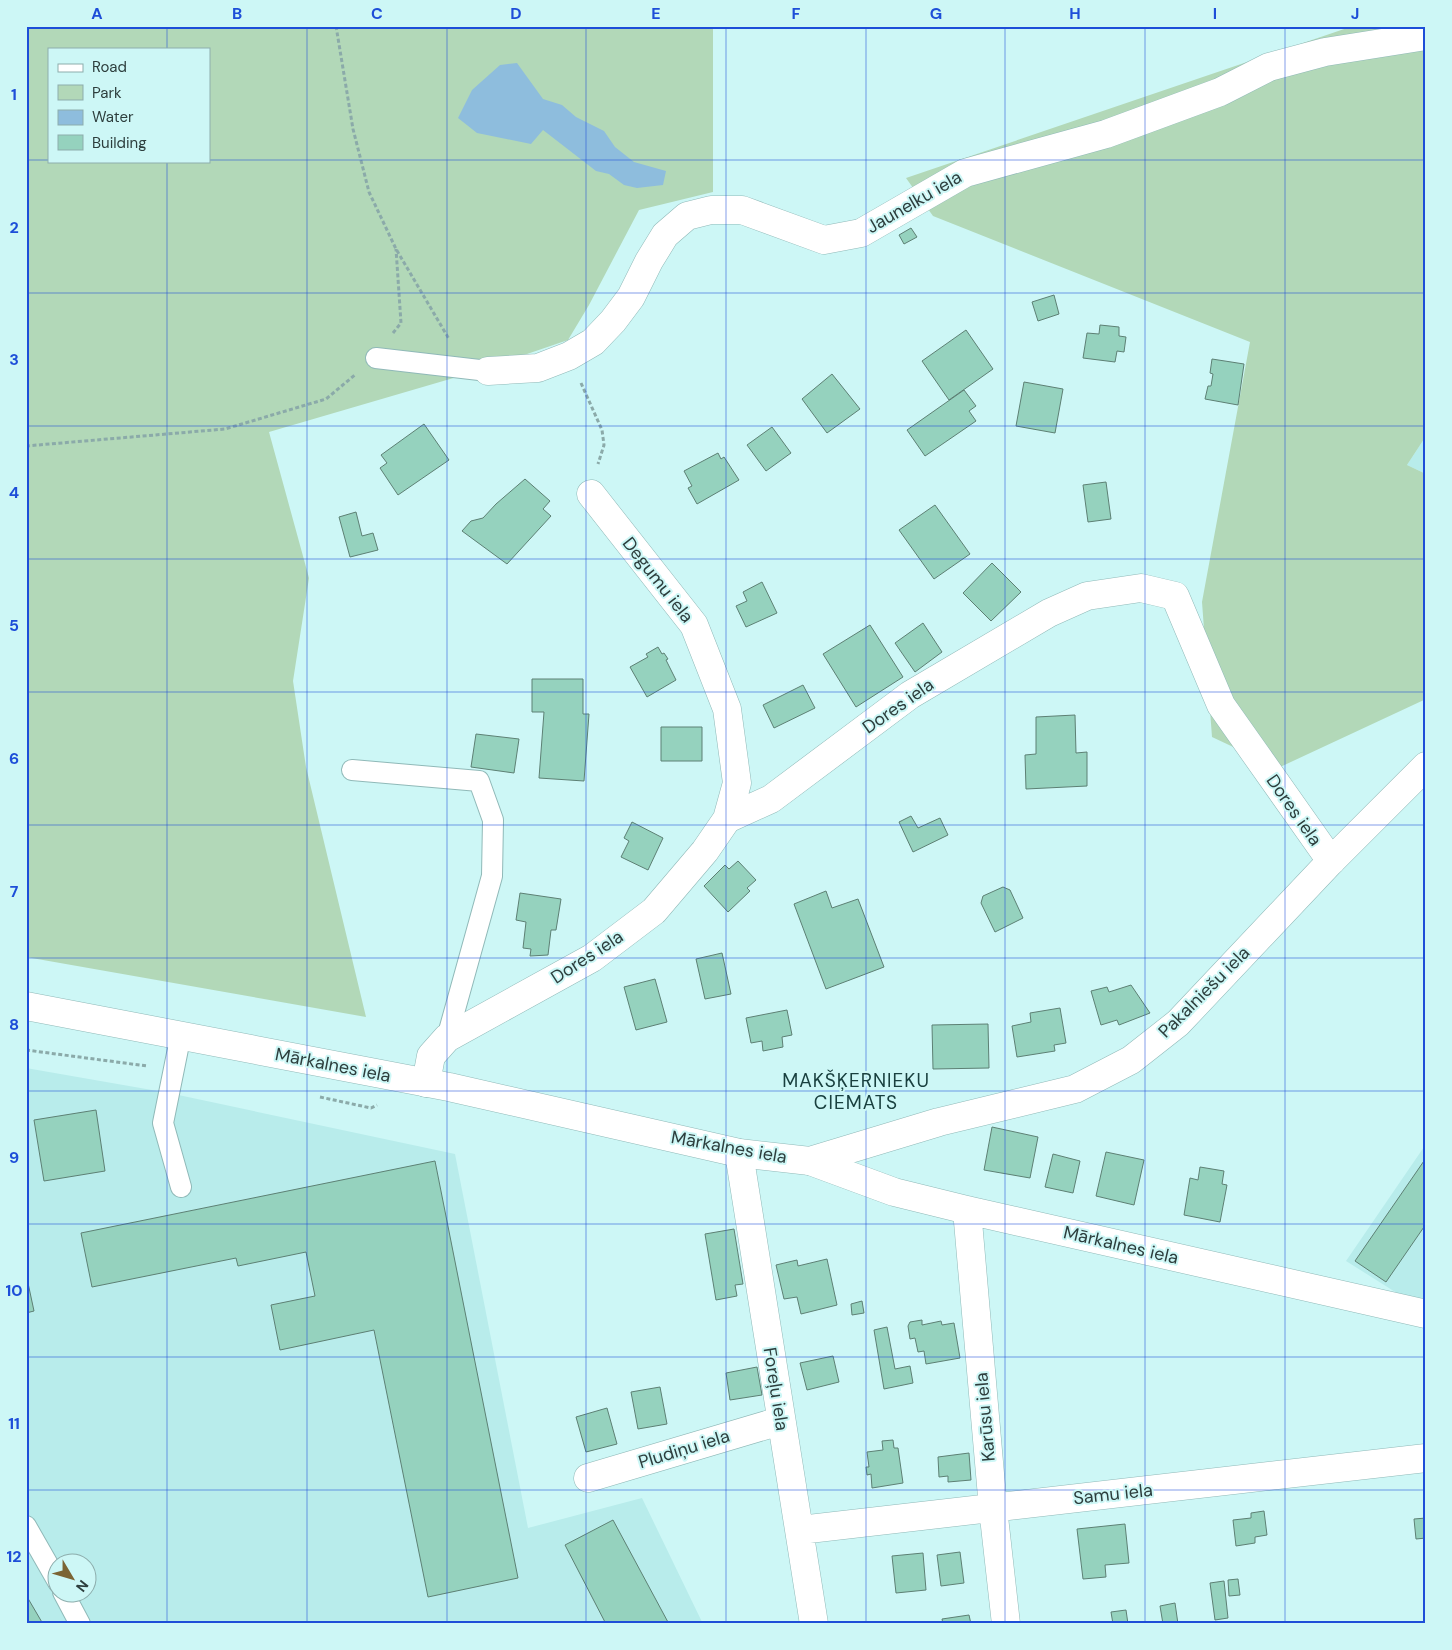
<svg xmlns="http://www.w3.org/2000/svg" width="1452" height="1650" font-family="'DM Sans',sans-serif">
<style>
.built{fill:#b8eceb;fill-rule:evenodd}
.green{fill:#b2d8b8;fill-rule:evenodd}
.water{fill:#8ebddd}
.building{fill:#95d2be;stroke:#5d8074}
.lines{fill:none;stroke-linecap:round;stroke-linejoin:round}
.service-casing{stroke:#90b9b8;stroke-width:22}
.minor-casing{stroke:#90b9b8;stroke-width:29}
.tertiary-casing{stroke:#90b9b8;stroke-width:29}
.path{stroke:#8baaa9;stroke-width:3;stroke-dasharray:4 2.5;stroke-linecap:butt}
.service{stroke:#fff;stroke-width:20}
.minor{stroke:#fff;stroke-width:28}
.tertiary{stroke:#fff;stroke-width:28}
.grid{fill:none;stroke:#1d4ed8;stroke-width:1;stroke-opacity:0.55}
.labels{text-anchor:middle;stroke-width:4;stroke-linejoin:round;paint-order:stroke}
.street-label{font-size:18px;fill:#2d3e3d;stroke:#cdf7f6}
.neighbourhood-label{font-size:19px;letter-spacing:1px;fill:#19403f;stroke:#cdf7f6}
.neatline{fill:none;stroke:#1d4ed8;stroke-width:2}
.grid-label{font-size:16px;text-anchor:middle;font-weight:bold;fill:#1d4ed8}
</style>
<rect width="100%" height="100%" fill="#cdf7f6"/>
<!-- built -->
<path class="built" d="M 1426,436 L 1426,474 L 1407,465 Z
M 26,1068 L 169,1093 L 455,1154 L 528,1528 L 642,1498 L 703,1624 L 26,1624 ZM 58,1562 L 88,1562 L 88,1592 L 58,1592 Z
M 1426,1144 L 1426,1302 L 1408,1300 L 1346,1261 Z"/>
<!-- green -->
<path class="green" d="M 26,26 L 713,26 L 713,192 L 639,210 L 589,305 L 568,340 L 474,372 L 269,432 L 309,578 L 293,681 L 306,767 L 366,1017 L 26,957 ZM 49,49 L 209,49 L 209,161 L 49,161 Z
M 1353,26 L 1426,26 L 1426,436 L 1407,465 L 1426,474 L 1426,699 L 1278,768 L 1212,737 L 1202,602 L 1250,342 L 933,216 L 906,178 Z"/>
<!-- water -->
<path class="water" d="M 517,63 L 543,99 L 562,105 L 576,117 L 604,131 L 615,147 L 634,162 L 666,171 L 663,185 L 637,188 L 624,185 L 609,174 L 596,171 L 543,130 L 531,144 L 477,133 L 458,118 L 472,90 L 500,65 Z"/>
<!-- building -->
<path class="building" d="M 911,228 L 917,237 L 904,244 L 899,235 Z
M 1054,295 L 1059,314 L 1038,321 L 1032,302 Z
M 1100,325 L 1119,327 L 1119,336 L 1126,337 L 1124,352 L 1117,351 L 1115,362 L 1083,358 L 1087,333 L 1099,334 Z
M 966,330 L 993,369 L 949,400 L 922,361 Z
M 1212,359 L 1244,364 L 1238,405 L 1205,399 L 1208,386 L 1211,386 L 1213,374 L 1210,373 Z
M 832,374 L 860,409 L 827,433 L 802,399 Z
M 1024,382 L 1063,389 L 1055,433 L 1016,426 Z
M 964,390 L 976,406 L 969,411 L 976,421 L 925,456 L 907,430 Z
M 424,424 L 449,460 L 398,495 L 380,468 L 387,463 L 381,455 Z
M 772,427 L 791,453 L 766,471 L 747,445 Z
M 718,453 L 721,459 L 724,457 L 739,480 L 697,504 L 688,488 L 692,486 L 684,471 Z
M 525,479 L 550,501 L 543,509 L 551,516 L 507,564 L 462,531 L 471,521 L 483,518 L 496,504 Z
M 1106,482 L 1111,519 L 1088,522 L 1083,485 Z
M 935,505 L 970,554 L 934,579 L 899,530 Z
M 356,512 L 362,536 L 373,533 L 378,550 L 350,557 L 339,517 Z
M 992,563 L 1021,592 L 991,621 L 963,593 Z
M 762,582 L 777,613 L 746,627 L 736,606 L 747,601 L 743,592 Z
M 923,623 L 942,652 L 915,672 L 895,643 Z
M 870,625 L 903,677 L 856,707 L 823,654 Z
M 658,647 L 662,654 L 664,653 L 668,659 L 666,660 L 676,680 L 647,697 L 630,667 L 648,657 L 646,654 Z
M 532,679 L 583,679 L 583,714 L 589,714 L 584,781 L 539,778 L 544,712 L 532,712 Z
M 803,685 L 815,708 L 774,728 L 763,705 Z
M 1075,715 L 1076,753 L 1087,752 L 1087,786 L 1026,789 L 1025,755 L 1036,754 L 1036,717 Z
M 661,727 L 702,727 L 702,761 L 661,761 Z
M 476,734 L 519,739 L 514,773 L 471,767 Z
M 911,816 L 918,828 L 940,818 L 948,835 L 913,852 L 899,822 Z
M 632,822 L 663,838 L 648,870 L 621,857 L 629,841 L 624,838 Z
M 738,861 L 756,880 L 747,888 L 750,891 L 728,912 L 704,886 L 725,865 L 729,869 Z
M 1003,887 L 1010,890 L 1023,918 L 995,932 L 981,903 L 983,896 Z
M 826,891 L 832,908 L 858,899 L 884,967 L 826,989 L 794,904 Z
M 520,893 L 561,899 L 556,930 L 551,930 L 548,955 L 530,956 L 531,949 L 523,948 L 526,922 L 516,920 Z
M 722,953 L 731,994 L 705,999 L 696,959 Z
M 655,979 L 667,1022 L 636,1030 L 624,987 Z
M 1131,985 L 1150,1013 L 1119,1025 L 1117,1020 L 1101,1025 L 1091,991 L 1107,987 L 1109,992 Z
M 1060,1008 L 1066,1043 L 1054,1045 L 1055,1051 L 1017,1057 L 1012,1026 L 1031,1022 L 1030,1013 Z
M 787,1010 L 792,1035 L 782,1037 L 783,1047 L 763,1051 L 762,1041 L 751,1043 L 746,1018 Z
M 988,1024 L 989,1068 L 933,1069 L 932,1025 Z
M 96,1110 L 105,1171 L 44,1181 L 34,1120 Z
M 992,1127 L 1038,1137 L 1030,1178 L 984,1170 Z
M 1106,1152 L 1144,1160 L 1134,1205 L 1096,1196 Z
M 1053,1154 L 1080,1161 L 1073,1193 L 1045,1187 Z
M 1426,1158 L 1426,1224 L 1386,1282 L 1355,1261 Z
M 435,1161 L 518,1578 L 428,1597 L 374,1330 L 280,1350 L 271,1305 L 315,1296 L 306,1252 L 238,1266 L 236,1258 L 92,1287 L 81,1233 Z
M 1200,1167 L 1224,1171 L 1222,1184 L 1227,1185 L 1220,1222 L 1184,1215 L 1190,1178 L 1198,1180 Z
M 734,1229 L 743,1284 L 735,1285 L 737,1296 L 716,1300 L 705,1234 Z
M 827,1259 L 837,1305 L 801,1314 L 797,1297 L 784,1299 L 776,1265 L 797,1260 L 798,1266 Z
M 26,1283 L 28,1283 L 34,1311 L 26,1313 Z
M 862,1301 L 864,1313 L 852,1315 L 851,1304 Z
M 922,1320 L 922,1325 L 941,1321 L 942,1325 L 954,1323 L 960,1358 L 926,1364 L 924,1351 L 918,1352 L 915,1338 L 910,1339 L 908,1326 L 910,1322 Z
M 887,1327 L 895,1369 L 910,1366 L 913,1383 L 884,1389 L 874,1330 Z
M 833,1356 L 839,1382 L 807,1390 L 800,1363 Z
M 757,1367 L 762,1395 L 730,1400 L 726,1373 Z
M 660,1387 L 667,1424 L 638,1429 L 631,1392 Z
M 607,1408 L 617,1444 L 586,1452 L 576,1417 Z
M 893,1440 L 894,1448 L 898,1448 L 903,1483 L 872,1488 L 871,1474 L 867,1475 L 866,1467 L 869,1467 L 867,1452 L 883,1450 L 882,1441 Z
M 969,1453 L 971,1480 L 948,1482 L 948,1476 L 939,1477 L 938,1457 Z
M 1264,1511 L 1267,1535 L 1255,1537 L 1255,1543 L 1236,1546 L 1233,1520 L 1251,1518 L 1251,1513 Z
M 1426,1518 L 1426,1538 L 1416,1539 L 1414,1519 Z
M 613,1520 L 669,1624 L 606,1624 L 565,1545 Z
M 1125,1524 L 1129,1563 L 1105,1565 L 1106,1577 L 1083,1579 L 1077,1529 Z
M 960,1552 L 964,1583 L 941,1586 L 937,1555 Z
M 923,1553 L 926,1590 L 896,1593 L 892,1556 Z
M 1238,1579 L 1240,1595 L 1229,1596 L 1228,1580 Z
M 1224,1581 L 1228,1618 L 1215,1620 L 1210,1583 Z
M 26,1595 L 43,1624 L 26,1624 Z
M 1175,1603 L 1178,1624 L 1163,1624 L 1160,1606 Z
M 1126,1610 L 1128,1624 L 1113,1624 L 1111,1612 Z
M 969,1615 L 971,1624 L 943,1624 L 942,1619 Z"/>
<g class="lines">
<!-- service casing -->
<g class="service-casing">
<path id="service" d="M 376,358 L 488,371
M 352,770 L 479,781 L 493,820 L 492,876 L 447,1038
M 181,1034 L 163,1123 L 181,1187
M 26,1526 L 58,1582
M 63,1592 L 80,1624"/>
</g>
<!-- minor casing -->
<g class="minor-casing">
<path id="minor" d="M 488,371 L 538,368 L 569,356 L 593,342 L 613,321 L 631,297 L 649,261 L 665,235 L 687,216 L 711,210 L 742,210 L 824,240 L 861,233 L 965,173 L 1106,134 L 1220,92 L 1269,67 L 1325,52 L 1426,36
M 591,494 L 694,625 L 727,709 L 737,783 L 727,819
M 426,1083 L 431,1056 L 447,1038 L 592,958 L 654,911 L 705,851 L 727,819 L 771,799 L 910,695 L 1049,613 L 1087,596 L 1141,588 L 1175,596 L 1221,705 L 1331,861
M 739,1153 L 814,1624
M 810,1161 L 894,1192 L 967,1210 L 1426,1314
M 967,1210 L 993,1508 L 1006,1624
M 588,1478 L 780,1421
M 800,1530 L 1426,1458"/>
</g>
<!-- tertiary casing -->
<g class="tertiary-casing">
<path id="tertiary" d="M 26,1006 L 449,1087 L 739,1153 L 810,1161 L 939,1122 L 1075,1089 L 1131,1060 L 1178,1023 L 1331,861 L 1426,766"/>
</g>
<!-- path -->
<path class="path" d="M 336,26 L 353,129 L 369,192 L 396,249 L 449,339
M 393,333 L 401,323 L 396,249
M 581,383 L 602,430 L 604,445 L 598,464
M 26,446 L 225,429 L 326,399 L 356,374
M 26,1050 L 147,1066
M 320,1097 L 371,1108 L 377,1105"/>
<!-- service -->
<use href="#service" class="service"/>
<!-- minor -->
<use href="#minor" class="minor"/>
<!-- tertiary -->
<use href="#tertiary" class="tertiary"/>
</g>
<!-- grid -->
<path class="grid" d="M 167,26 L 167,49M 307,26 L 307,1624M 447,26 L 447,1624M 586,26 L 586,1624M 726,26 L 726,1624M 866,26 L 866,1624M 1005,26 L 1005,1624M 1145,26 L 1145,1624M 1285,26 L 1285,1624M 26,160 L 49,160M 209,160 L 1426,160M 167,161 L 167,1624M 26,293 L 1426,293M 26,426 L 1426,426M 26,559 L 1426,559M 26,692 L 1426,692M 26,825 L 1426,825M 26,958 L 1426,958M 26,1091 L 1426,1091M 26,1224 L 1426,1224M 26,1357 L 1426,1357M 26,1490 L 1426,1490"/>
<g class="labels">
<!-- street labels -->
<g class="street-label">
<text transform="translate(914 202) rotate(-30)" y="6">Jaunelku iela</text>
<text transform="translate(658 580) rotate(52)" y="6">Degumu iela</text>
<text transform="translate(898 706) rotate(-35)" y="6">Dores iela</text>
<text transform="translate(1294 810) rotate(55)" y="6">Dores iela</text>
<text transform="translate(587 957) rotate(-33)" y="6">Dores iela</text>
<text transform="translate(1204 992) rotate(-45)" y="6">Pakalniešu iela</text>
<text transform="translate(333 1065) rotate(11)" y="6">Mārkalnes iela</text>
<text transform="translate(729 1147) rotate(10)" y="6">Mārkalnes iela</text>
<text transform="translate(1121 1245) rotate(13)" y="6">Mārkalnes iela</text>
<text transform="translate(776 1389) rotate(81)" y="6">Foreļu iela</text>
<text transform="translate(985 1417) rotate(-95)" y="6">Karūsu iela</text>
<text transform="translate(684 1449) rotate(-17)" y="6">Pludiņu iela</text>
<text transform="translate(1113 1494) rotate(-6)" y="6">Samu iela</text>
</g>
<!-- neighbourhood labels -->
<g class="neighbourhood-label">
<text x="856" y="1087">MAKŠĶERNIEKU<tspan x="856" dy="22">CIEMATS</tspan></text>
</g>
</g>
<!-- border -->
<rect width="1452" height="1650" fill="none" stroke="#cdf7f6" stroke-width="55"/>
<!-- legend -->
<rect x="48" y="48" width="162" height="115" fill="#cdf7f6" stroke="#8dadac"/>
<rect x="58" y="64" width="25" height="8" fill="#ffffff" stroke="#8dadac"/>
<text x="92" y="72" font-size="15" fill="#2d3e3d">Road</text>
<rect x="58" y="85" width="25" height="15" fill="#b2d8b8" stroke="#8dadac"/>
<text x="92" y="98" font-size="15" fill="#2d3e3d">Park</text>
<rect x="58" y="110" width="25" height="15" fill="#8ebddd" stroke="#8dadac"/>
<text x="92" y="122" font-size="15" fill="#2d3e3d">Water</text>
<rect x="58" y="135" width="25" height="15" fill="#95d2be" stroke="#8dadac"/>
<text x="92" y="148" font-size="15" fill="#2d3e3d">Building</text>
<!-- north arrow -->
<g transform="translate(72 1578) rotate(128)"><circle r="24" fill="#cdf7f6" stroke="#8dadac"/>
<path d="M0-4L9 19L0 12L-9 19Z" fill="#7b6434"/>
<text y="-8" font-size="14" font-weight="bold" text-anchor="middle" fill="#2d3e3d">N</text>
</g>
<rect x="28" y="28" width="1396" height="1594" class="neatline"/>
<g class="grid-label">
<text x="97" y="19">A</text>
<text x="237" y="19">B</text>
<text x="377" y="19">C</text>
<text x="516" y="19">D</text>
<text x="656" y="19">E</text>
<text x="796" y="19">F</text>
<text x="936" y="19">G</text>
<text x="1075" y="19">H</text>
<text x="1215" y="19">I</text>
<text x="1355" y="19">J</text>
<text x="14" y="100">1</text>
<text x="14" y="233">2</text>
<text x="14" y="365">3</text>
<text x="14" y="498">4</text>
<text x="14" y="631">5</text>
<text x="14" y="764">6</text>
<text x="14" y="897">7</text>
<text x="14" y="1030">8</text>
<text x="14" y="1163">9</text>
<text x="14" y="1296">10</text>
<text x="14" y="1429">11</text>
<text x="14" y="1562">12</text>
</g>
</svg>
